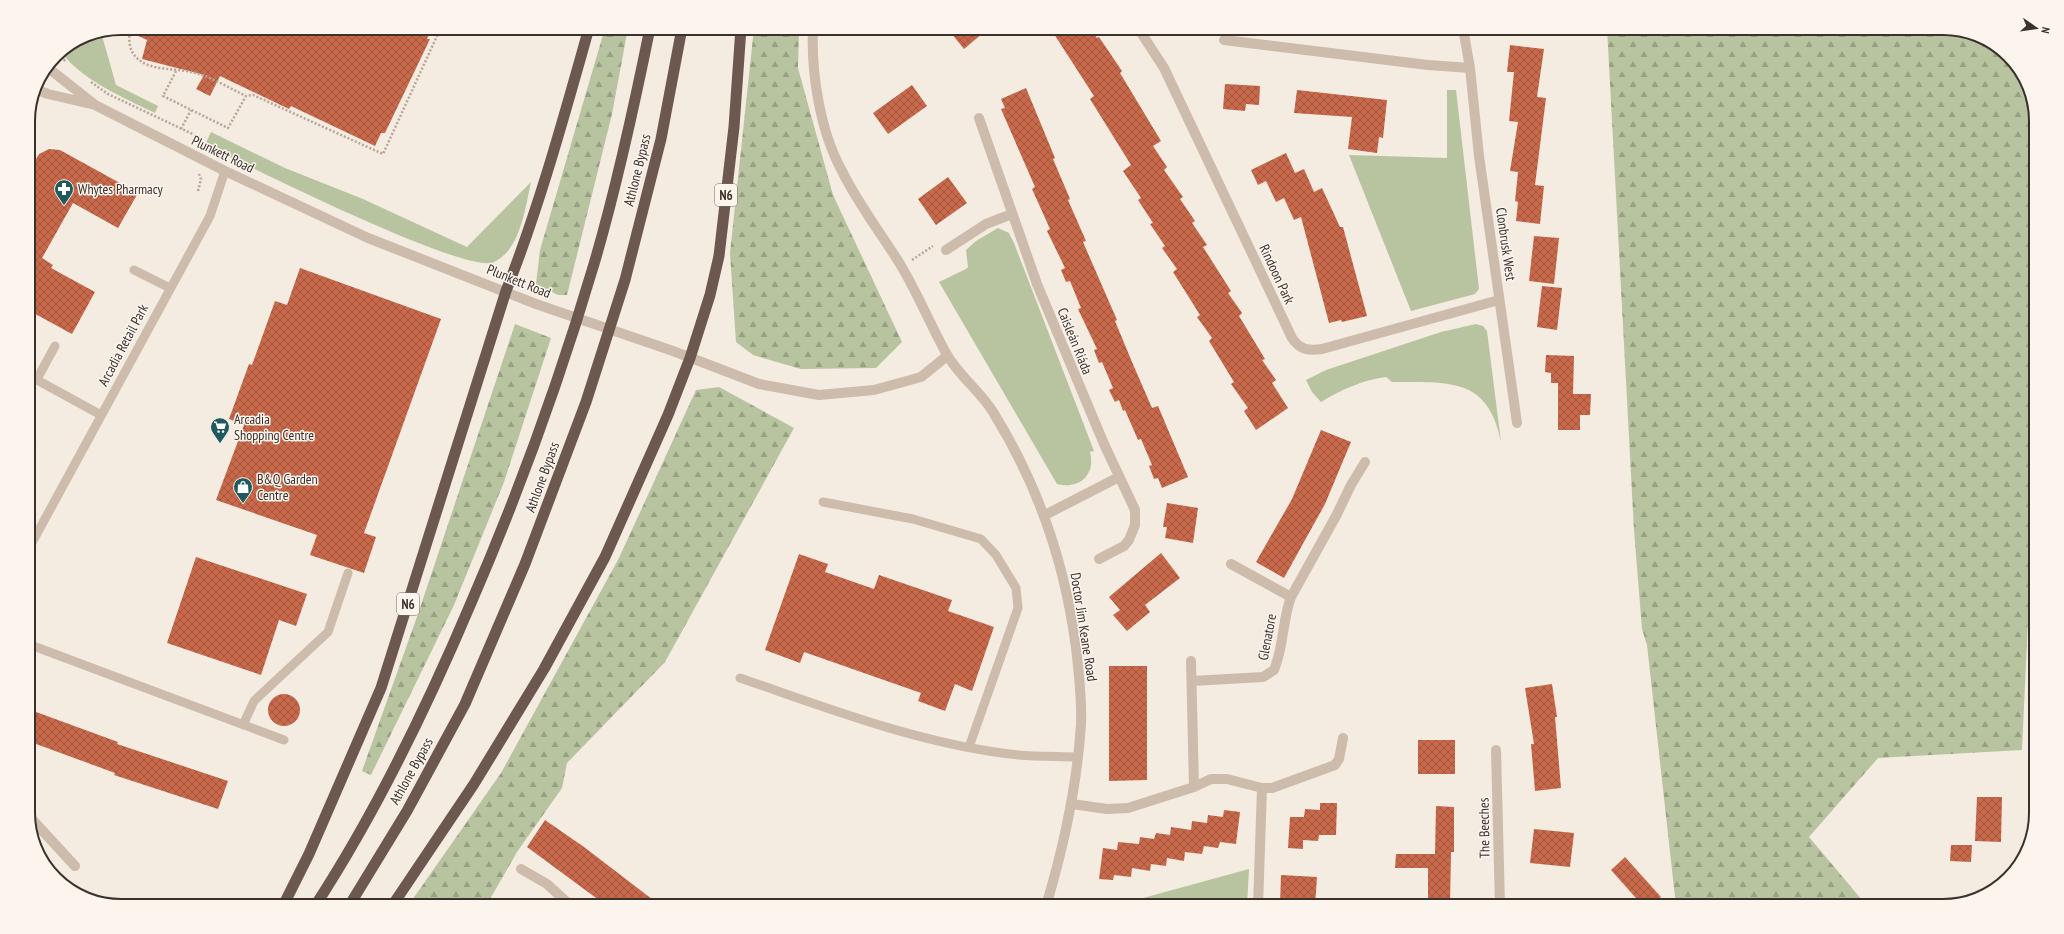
<svg xmlns="http://www.w3.org/2000/svg" width="2064" height="934" font-family="'PT Sans Narrow',sans-serif">
<style>
.green{fill:#b8c4a0}
.forest{fill:url(#forest-firs)}
.building{fill:url(#building-cross-hatch)}
.lines{fill:none;stroke-linecap:round;stroke-linejoin:round}
.path{stroke:#b9a596;stroke-width:2.5;stroke-dasharray:2 2;stroke-linecap:butt}
.service{stroke:#cdbbac;stroke-width:9}
.minor{stroke:#cdbbac;stroke-width:10}
.tertiary{stroke:#cdbbac;stroke-width:10}
.trunk{stroke:#6c584f;stroke-width:11}
.labels{text-anchor:middle;stroke-width:3;stroke-linejoin:round;paint-order:stroke}
.shield{fill:#fbf5ee;stroke:#756b66;stroke-width:1}
.shield-label{font-size:13px;font-weight:bold;fill:#3b302b}
.street-label{font-size:14px;fill:#3b302b;stroke:#fbf5ee}
.poi-label{font-size:14px;fill:#3b302b;stroke:#fbf5ee;text-anchor:start}
.rim{fill:none;stroke:#3b302b;stroke-width:2}
</style>
<defs>
<pattern id="forest-firs" width="22" height="20" patternUnits="userSpaceOnUse"><rect width="22" height="20" fill="#b8c4a0"/><path d="M5 1l3.5 6h-7zM16 11l3.5 6h-7z" fill="#97a083"/></pattern>
<pattern id="building-cross-hatch" width="8" height="8" patternUnits="userSpaceOnUse"><rect width="8" height="8" fill="#c8694b"/><path d="M0 0l8 8M0 8l8-8" fill="none" stroke="#a4573f"/></pattern>
</defs>
<rect width="100%" height="100%" fill="#f4ebe1"/>
<!-- green -->
<path class="green" d="M 101,32 L 116,85 L 158,106 L 155,113 C 126,99 79,79 61,51 L 86,35 Z
M 1447,90 L 1456,90 L 1479,289 L 1475,294 L 1411,311 L 1349,155 L 1447,158 Z
M 211,132 L 285,168 L 363,199 L 467,247 L 531,182 C 525,208 521,249 494,262 C 467,276 243,163 205,145 Z
M 998,228 L 1009,233 L 1014,243 L 1094,451 L 1090,452 C 1096,475 1079,490 1057,484 L 939,282 L 966,269 L 968,267 L 966,250 L 976,241 Z
M 1476,324 L 1483,326 L 1487,331 L 1501,442 C 1488,375 1446,383 1392,382 L 1386,377 C 1362,380 1341,390 1321,402 L 1312,392 L 1306,380 L 1326,370 L 1441,332 Z
M 1249,869 L 1247,906 L 1114,906 Z"/>
<!-- forest -->
<path class="forest" d="M 605,28 L 628,28 L 612,114 L 567,295 L 558,295 L 536,284 L 540,250 Z
M 754,28 L 799,28 L 798,68 L 833,195 L 902,342 L 876,368 L 801,369 L 753,355 L 736,342 L 730,253 Z
M 1607,28 L 1838,28 L 1880,34 L 1944,28 L 1979,35 L 2020,69 L 2030,99 L 2029,420 L 2031,555 L 2022,750 L 1878,758 L 1809,837 L 1867,906 L 1676,906 L 1647,645 L 1642,629 L 1634,530 Z
M 515,324 L 551,338 L 504,482 L 454,605 L 371,775 L 362,771 L 418,614 Z
M 719,387 L 794,428 L 665,662 L 567,763 L 562,788 L 517,852 L 486,906 L 408,906 L 501,773 L 619,558 L 696,390 Z"/>
<!-- building -->
<path class="building" d="M 121,28 L 206,28 L 222,34 L 225,28 L 431,28 L 427,39 L 430,39 L 385,133 L 381,133 L 375,146 L 291,106 L 289,109 L 220,76 L 210,96 L 196,89 L 204,75 L 142,59 L 147,40 Z
M 947,28 L 989,28 L 964,49 Z
M 1064,28 L 1090,28 L 1097,38 L 1099,37 L 1122,71 L 1120,73 L 1161,141 L 1153,146 L 1167,167 L 1164,170 L 1183,197 L 1180,199 L 1195,221 L 1192,223 L 1207,245 L 1203,247 L 1231,291 L 1228,293 L 1242,313 L 1239,316 L 1265,359 L 1262,360 L 1276,380 L 1272,383 L 1288,408 L 1256,430 L 1244,411 L 1248,408 L 1231,384 L 1234,382 L 1209,341 L 1212,338 L 1197,317 L 1200,315 L 1173,272 L 1177,269 L 1162,248 L 1165,246 L 1150,224 L 1153,223 L 1138,200 L 1141,198 L 1123,171 L 1131,165 L 1090,99 L 1094,96 L 1054,34 Z
M 1510,45 L 1544,49 L 1537,97 L 1546,98 L 1535,185 L 1544,186 L 1540,224 L 1516,221 L 1518,202 L 1515,201 L 1518,172 L 1510,171 L 1518,122 L 1509,121 L 1514,72 L 1507,72 Z
M 1225,84 L 1260,86 L 1259,105 L 1246,104 L 1245,111 L 1223,109 Z
M 912,85 L 927,106 L 888,134 L 873,113 Z
M 1026,88 L 1055,158 L 1053,159 L 1070,199 L 1068,200 L 1086,241 L 1083,242 L 1117,320 L 1115,321 L 1132,362 L 1152,408 L 1158,406 L 1188,477 L 1162,488 L 1158,478 L 1154,479 L 1149,466 L 1152,465 L 1141,439 L 1138,440 L 1125,410 L 1123,411 L 1119,400 L 1115,402 L 1109,390 L 1113,388 L 1102,362 L 1099,363 L 1094,350 L 1097,349 L 1078,309 L 1081,308 L 1070,281 L 1066,282 L 1061,270 L 1065,268 L 1047,231 L 1050,229 L 1032,189 L 1035,187 L 1001,109 L 1005,108 L 1001,99 Z
M 1297,90 L 1387,100 L 1383,138 L 1379,137 L 1377,153 L 1348,149 L 1352,117 L 1294,113 Z
M 49,149 L 60,150 L 138,193 L 118,228 L 73,203 L 42,258 L 53,265 L 51,268 L 95,292 L 72,334 L 28,310 L 28,173 L 39,154 Z
M 1286,153 L 1295,173 L 1304,169 L 1314,192 L 1322,188 L 1340,227 L 1343,227 L 1367,316 L 1342,322 L 1341,320 L 1329,323 L 1301,217 L 1294,220 L 1284,198 L 1276,202 L 1266,181 L 1258,185 L 1251,170 Z
M 948,177 L 967,203 L 936,225 L 918,199 Z
M 1534,236 L 1559,238 L 1554,284 L 1529,281 Z
M 300,268 L 441,319 L 364,533 L 376,537 L 364,573 L 310,555 L 317,535 L 216,500 L 244,425 L 229,419 L 249,364 L 252,365 L 275,301 L 287,305 Z
M 1542,286 L 1562,288 L 1557,330 L 1537,327 Z
M 1546,355 L 1574,356 L 1573,394 L 1591,394 L 1590,415 L 1580,415 L 1580,430 L 1558,430 L 1558,383 L 1551,383 L 1551,373 L 1545,372 Z
M 1321,430 L 1351,442 L 1325,504 L 1284,578 L 1256,562 L 1292,499 Z
M 1167,503 L 1198,508 L 1193,543 L 1165,538 L 1167,527 L 1163,527 Z
M 1161,553 L 1180,578 L 1145,605 L 1150,612 L 1127,631 L 1113,615 L 1120,610 L 1109,597 Z
M 799,554 L 828,564 L 825,572 L 874,589 L 879,575 L 952,600 L 948,611 L 994,627 L 972,691 L 955,684 L 945,711 L 918,701 L 921,693 L 804,652 L 800,663 L 765,650 Z
M 196,557 L 307,594 L 296,626 L 279,620 L 261,675 L 167,643 Z
M 1109,666 L 1147,666 L 1147,780 L 1109,781 Z
M 1552,684 L 1557,717 L 1555,717 L 1561,788 L 1535,791 L 1531,744 L 1534,744 L 1525,688 Z
M268 710a16 16 0 1 1 32 0a16 16 0 1 1-32 0Z
M 28,709 L 118,742 L 117,744 L 228,781 L 218,809 L 114,775 L 115,773 L 28,741 Z
M 1418,740 L 1455,740 L 1455,774 L 1418,774 Z
M 1977,797 L 2002,797 L 2001,842 L 1975,841 Z
M 1320,803 L 1337,803 L 1336,835 L 1319,835 L 1318,841 L 1303,840 L 1303,849 L 1288,848 L 1290,817 L 1304,817 L 1305,809 L 1320,810 Z
M 1436,806 L 1454,807 L 1454,852 L 1451,852 L 1450,906 L 1428,906 L 1428,868 L 1395,868 L 1396,854 L 1435,854 Z
M 1224,810 L 1240,812 L 1236,844 L 1220,842 L 1218,848 L 1204,846 L 1202,854 L 1185,852 L 1184,861 L 1167,858 L 1166,866 L 1151,864 L 1150,871 L 1132,868 L 1131,877 L 1114,875 L 1113,880 L 1099,879 L 1103,848 L 1117,850 L 1118,842 L 1139,844 L 1140,837 L 1154,839 L 1156,833 L 1170,835 L 1171,827 L 1191,830 L 1192,821 L 1207,823 L 1208,815 L 1223,817 Z
M 545,820 L 584,847 L 661,906 L 607,906 L 527,847 Z
M 1534,829 L 1574,833 L 1570,867 L 1530,863 Z
M 1951,845 L 1972,845 L 1971,862 L 1950,861 Z
M 1625,857 L 1661,897 L 1651,906 L 1643,906 L 1611,870 Z
M 1281,875 L 1317,877 L 1315,906 L 1280,906 Z"/>
<g class="lines">
<!-- path -->
<path class="path" d="M 131,28 C 129,33 129,40 130,46 C 138,75 177,66 199,74 C 215,79 231,89 246,96 L 253,95 L 383,154 L 437,36 L 439,28
M 59,53 L 66,62
M 176,71 L 163,96 L 228,128 L 246,96
M 91,82 L 108,94 L 199,137 L 197,141
M 181,129 L 191,110
M 198,191 L 201,179 L 199,174
M 912,260 L 933,246"/>
<!-- service -->
<path class="service" d="M 134,270 L 170,288
M 28,375 L 101,415
M 37,379 L 55,346
M 823,502 L 913,519 L 981,539 L 996,555 L 1016,588 L 1018,608 L 969,747
M 28,550 L 210,216 L 225,171
M 28,644 L 284,740
M 740,678 C 825,707 912,741 1002,753 C 1027,757 1053,756 1078,757
M 243,725 L 254,701 L 328,632 L 348,573"/>
<!-- minor -->
<path class="minor" d="M 1138,28 L 1164,68 L 1292,338 C 1300,350 1309,351 1322,349 L 1499,300
M 1463,28 L 1470,68 L 1479,156 L 1517,423
M 881,29 L 882,28
M 1224,40 L 1428,65 L 1470,68
M 979,118 L 1037,284 L 1104,444 L 1135,510 L 1135,525 L 1129,540 L 1124,546 L 1099,559
M 946,250 L 986,224 L 1012,214
M 1045,515 L 1119,477
M 1231,564 L 1291,597
M 1191,661 L 1194,787
M 1192,681 L 1263,677 L 1274,670 C 1284,647 1282,621 1291,597 L 1336,516 L 1351,485 L 1365,462
M 1496,750 L 1500,906
M 1072,804 L 1107,809 L 1128,808 L 1194,787 L 1211,779 L 1227,779 L 1262,788 L 1272,788 L 1335,765 L 1339,759 L 1343,738
M 28,815 L 75,866
M 2035,818 L 2036,803
M 521,869 L 547,884 L 571,906
M 1258,906 L 1262,788"/>
<!-- tertiary -->
<path class="tertiary" d="M 813,28 C 811,73 820,131 842,171 C 858,204 881,233 900,264 C 917,292 930,324 946,353 C 958,375 980,391 993,412 C 1039,486 1065,563 1076,648 C 1079,673 1082,699 1081,724 C 1077,787 1064,846 1046,906
M 47,67 L 95,105 L 225,171 L 368,238 L 536,304 L 673,351 L 759,384 L 819,395 L 874,390 L 921,377 L 947,356
M 35,89 L 48,94 L 91,104"/>
<!-- trunk -->
<path class="trunk" d="M 283,906 L 309,854 L 381,688 L 506,291 C 540,205 564,116 589,28
M 315,906 C 377,811 427,707 471,603 C 519,492 560,379 594,264 C 617,186 634,107 650,28
M 349,906 L 407,811 L 465,704 L 525,564 L 586,402 L 625,280 L 661,139 L 682,28
M 392,906 L 474,784 L 544,669 L 605,557 L 668,415 L 690,358 L 710,295 L 719,256 L 734,127 L 741,28"/>
</g>
<!-- icons -->
<defs>
<g id="pharmacy-pin" transform="scale(1)"><path d="M0 17L-7.5 6A9.5 9.5 0 1 1 7.5 6Z" fill="#1f5a5e" stroke="#fbf5ee"/><path d="M-2-6h4v4h4v4h-4v4h-4v-4h-4v-4h4Z" fill="#fff"/></g>
<g id="supermarket-pin" transform="scale(1)"><path d="M0 17L-7.5 6A9.5 9.5 0 1 1 7.5 6Z" fill="#1f5a5e" stroke="#fbf5ee"/><path d="M-6-5.5h2.5l.6 2H6L4.5 2H-2.5L-4.4-4H-6ZM-1.5 3.2a1.3 1.3 0 1 0 .1 0ZM3 3.2a1.3 1.3 0 1 0 .1 0Z" fill="#fff"/></g>
<g id="shop-pin" transform="scale(1)"><path d="M0 17L-7.5 6A9.5 9.5 0 1 1 7.5 6Z" fill="#1f5a5e" stroke="#fbf5ee"/><path d="M-5-2.5h2.3a2.7 3.5 0 0 1 5.4 0H5L5.5 6h-11ZM-1.5-2.5h3a1.5 2.3 0 0 0-3 0Z" fill="#fff"/></g>
</defs>
<g fill-rule="evenodd">
<use href="#pharmacy-pin" x="64" y="189"/>
<use href="#supermarket-pin" x="220" y="427"/>
<use href="#shop-pin" x="243" y="487"/>
</g>
<g class="labels">
<!-- shield labels -->
<g class="shield">
<rect x="715" y="184" width="22" height="22" rx="3"/>
<rect x="397" y="593" width="22" height="22" rx="3"/>
</g>
<g class="shield-label">
<text x="726" y="200">N6</text>
<text x="408" y="609">N6</text>
</g>
<!-- street labels -->
<g class="street-label">
<text transform="translate(223 154) rotate(26)" y="5">Plunkett Road</text>
<text transform="translate(637 170) rotate(-76)" y="5">Athlone Bypass</text>
<text transform="translate(1506 244) rotate(82)" y="5">Clonbrusk West</text>
<text transform="translate(1277 274) rotate(65)" y="5">Rindoon Park</text>
<text transform="translate(519 281) rotate(22)" y="5">Plunkett Road</text>
<text transform="translate(1075 341) rotate(68)" y="5">Caisleán Riáda</text>
<text transform="translate(123 345) rotate(-62)" y="5">Arcadia Retail Park</text>
<text transform="translate(542 477) rotate(-70)" y="5">Athlone Bypass</text>
<text transform="translate(1084 627) rotate(81)" y="5">Doctor Jim Keane Road</text>
<text transform="translate(1267 637) rotate(-79)" y="5">Glenatore</text>
<text transform="translate(411 771) rotate(-61)" y="5">Athlone Bypass</text>
<text transform="translate(1484 828) rotate(-91)" y="5">The Beeches</text>
</g>
<!-- poi labels -->
<g class="poi-label">
<text x="78" y="194">Whytes Pharmacy</text>
<text x="234" y="424">Arcadia<tspan x="234" dy="16">Shopping Centre</tspan></text>
<text x="257" y="484">B&amp;Q Garden<tspan x="257" dy="16">Centre</tspan></text>
</g>
</g>
<!-- crop -->
<path d="M0 0H2064V934H0ZM121 35H1943A86 86 0 0 1 2029 121V813A86 86 0 0 1 1943 899H121A86 86 0 0 1 35 813V121A86 86 0 0 1 121 35Z" fill="#fbf5ee" fill-rule="evenodd"/>
<path class="rim" d="M121 35H1943A86 86 0 0 1 2029 121V813A86 86 0 0 1 1943 899H121A86 86 0 0 1 35 813V121A86 86 0 0 1 121 35Z"/>
<!-- north arrow -->
<g transform="translate(2036 28) rotate(103)" stroke="#fbf5ee" stroke-width="3" paint-order="stroke">
<path d="M0-3L7 15L0 10L-7 15Z" fill="#3b302b"/>
<text y="-6" font-size="11" font-weight="bold" text-anchor="middle" fill="#3b302b">N</text>
</g>
</svg>
